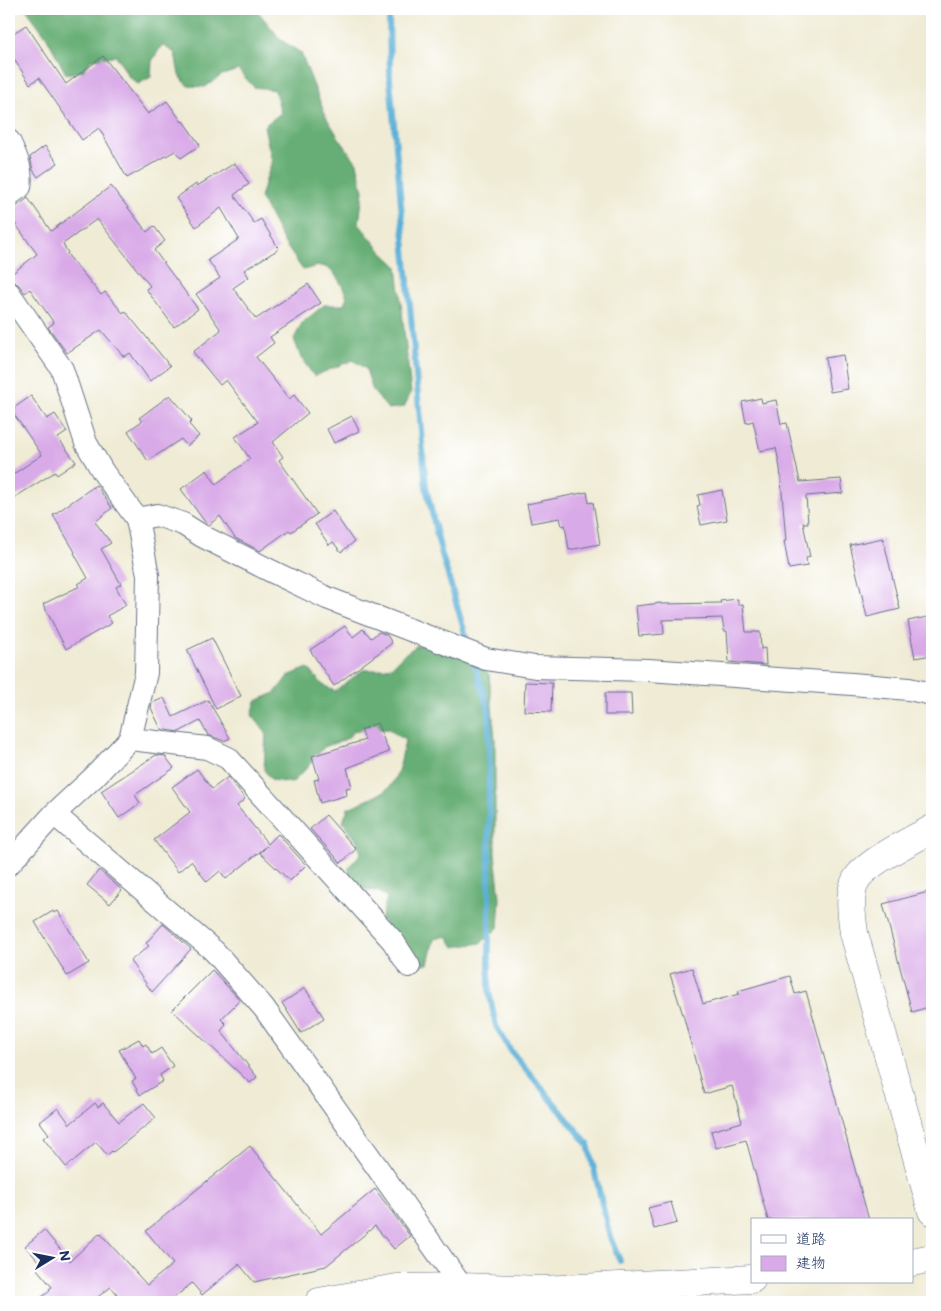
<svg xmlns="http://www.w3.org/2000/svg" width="941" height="1311" font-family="Mali,'Klee One',sans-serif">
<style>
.forest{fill:#66ae75;stroke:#406e6a}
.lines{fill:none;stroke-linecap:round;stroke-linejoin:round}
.stream{stroke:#5bb0d7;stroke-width:6}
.building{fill:#d9aae8}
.minor-casing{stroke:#657187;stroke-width:24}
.tertiary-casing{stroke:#657187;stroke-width:29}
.minor{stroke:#fff;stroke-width:22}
.tertiary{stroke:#fff;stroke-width:28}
</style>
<rect width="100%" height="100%" fill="#fff"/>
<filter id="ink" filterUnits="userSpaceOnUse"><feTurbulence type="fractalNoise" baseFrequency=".02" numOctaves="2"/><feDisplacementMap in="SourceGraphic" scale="10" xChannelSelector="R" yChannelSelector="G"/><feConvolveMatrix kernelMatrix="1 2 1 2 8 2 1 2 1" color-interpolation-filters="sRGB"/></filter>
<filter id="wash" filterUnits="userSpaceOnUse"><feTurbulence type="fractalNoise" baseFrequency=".0096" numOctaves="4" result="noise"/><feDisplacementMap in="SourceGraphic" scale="20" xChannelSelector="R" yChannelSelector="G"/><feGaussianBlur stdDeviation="1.12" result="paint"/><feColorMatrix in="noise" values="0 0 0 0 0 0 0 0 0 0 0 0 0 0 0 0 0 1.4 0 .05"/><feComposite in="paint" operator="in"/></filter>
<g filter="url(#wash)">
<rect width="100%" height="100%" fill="#efebd4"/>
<!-- forest -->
<path class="forest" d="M 26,9 L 256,9 L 281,40 L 301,53 L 326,117 L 339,138 L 357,163 L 363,191 L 359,224 L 381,251 L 397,266 L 411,393 L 404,407 L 388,409 L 373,391 L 366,369 L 353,360 L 314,376 L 301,358 L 294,339 L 302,323 L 324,305 L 344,305 L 347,296 C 342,286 334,266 320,266 C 315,266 308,269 303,270 L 285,244 L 260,197 L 272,162 L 264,126 L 281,113 L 275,90 L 254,87 L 238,70 L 222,75 L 205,87 L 188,86 L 179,75 L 175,53 L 162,45 L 152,61 L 151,77 L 138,84 L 128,76 L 120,61 L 115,56 L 92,59 L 83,71 L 66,74 L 46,36 Z
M 432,643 L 481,666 L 489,674 L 495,739 L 495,854 L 500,898 L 498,928 L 481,943 L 454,947 L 447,936 L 434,939 L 428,964 L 417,966 L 381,919 L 387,897 L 377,891 L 360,889 L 349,881 L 349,867 L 361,853 L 357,841 L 343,822 L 348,808 C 358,804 384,794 390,786 C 400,773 402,755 405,740 L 388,729 L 355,731 L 346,739 L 324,747 L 304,771 L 292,783 L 272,780 L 264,770 L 266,733 L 252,715 L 256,701 L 275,693 L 288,676 L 308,668 L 323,685 L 335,691 L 363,670 L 375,670 L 391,667 L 402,656 L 416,646 Z"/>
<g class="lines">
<!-- stream -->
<path class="stream" d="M 389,9 L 390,79 L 426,487 L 440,548 L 469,647
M 473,659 L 489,711 L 489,991 L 496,1026 L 511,1051 L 588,1144 L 610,1237 L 620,1261"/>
</g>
<g id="blocks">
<!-- building -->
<path class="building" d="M 26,25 L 66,84 L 103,56 L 148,114 L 167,101 L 182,122 L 183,121 L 200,145 L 181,158 L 175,151 L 127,178 L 99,128 L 82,140 L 39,78 L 30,84 L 9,51 L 9,36 Z
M 45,146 L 58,163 L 38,177 L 33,170 L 30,157 Z
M 235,163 L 249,184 L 234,195 L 254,223 L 261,219 L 279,249 L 244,270 L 249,277 L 233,288 L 256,319 L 308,284 L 321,303 L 270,337 L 274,343 L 256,357 L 289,399 L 294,395 L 308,413 L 273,442 L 283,457 L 279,460 L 317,514 L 291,532 L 289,530 L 260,551 L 235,538 L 220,516 L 209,525 L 205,522 L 181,489 L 207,470 L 216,484 L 250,459 L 235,437 L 258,422 L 226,380 L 220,385 L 193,352 L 221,330 L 196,294 L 220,278 L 208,260 L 239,239 L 221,208 L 196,227 L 176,198 L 196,184 L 197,186 Z
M 111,186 L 147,232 L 154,226 L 165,241 L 154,250 L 198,309 L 174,327 L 146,289 L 150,286 L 97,219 L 63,244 L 68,253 L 67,254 L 101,295 L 105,292 L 123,313 L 125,311 L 170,366 L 150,381 L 130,353 L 124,357 L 101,330 L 67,353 L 48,327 L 54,323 L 30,289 L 25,293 L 19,285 L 9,279 L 9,276 L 37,254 L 9,215 L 9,212 L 28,198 L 51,231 Z
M 843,355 L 848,389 L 830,392 L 825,358 Z
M 170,395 L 192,421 L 189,424 L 199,436 L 187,446 L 181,439 L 148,461 L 128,431 L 142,421 L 139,418 Z
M 31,396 L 47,419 L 55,414 L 67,432 L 58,438 L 76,462 L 57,475 L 55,472 L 9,501 L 9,477 L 42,455 L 11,410 Z
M 761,398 L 762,403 L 776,400 L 781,424 L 787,423 L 800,482 L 841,479 L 843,493 L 806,496 L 808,523 L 803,523 L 810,557 L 806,558 L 807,566 L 789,569 L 784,541 L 786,541 L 780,468 L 776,448 L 760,451 L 753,421 L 746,423 L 742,402 Z
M 352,416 L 359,431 L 334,443 L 327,429 Z
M 96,485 L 112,508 L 95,522 L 111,543 L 101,549 L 121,584 L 116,587 L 126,605 L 107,616 L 112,623 L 66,649 L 43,604 L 80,586 L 78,584 L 88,578 L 74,553 L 75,552 L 53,515 Z
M 722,490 L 727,520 L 701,525 L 697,506 L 700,505 L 698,495 Z
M 587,492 L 589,503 L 593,502 L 600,544 L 569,550 L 565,525 L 562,526 L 560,518 L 531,523 L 527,504 Z
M 333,511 L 354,542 L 341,552 L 333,542 L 329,545 L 315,524 Z
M 883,538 L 900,609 L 867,617 L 850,545 Z
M 738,599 L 738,605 L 743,604 L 746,632 L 760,632 L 761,649 L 765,648 L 766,665 L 729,662 L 727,631 L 724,631 L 722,618 L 663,620 L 664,634 L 639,636 L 636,606 L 661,603 L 661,604 L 721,603 L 720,601 Z
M 932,616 L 932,655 L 915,658 L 908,621 Z
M 345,626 L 353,637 L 363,629 L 371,638 L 379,632 L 387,635 L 392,643 L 334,686 L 310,650 Z
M 212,638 L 241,696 L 216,709 L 187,650 Z
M 525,682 L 552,683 L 551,712 L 524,711 Z
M 605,693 L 631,693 L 632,715 L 605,715 Z
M 164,698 L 173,717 L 208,700 L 230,738 L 224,741 L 208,735 L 200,721 L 179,732 L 161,729 L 151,708 L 152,703 Z
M 377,723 L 389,752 L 347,768 L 352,787 L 346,788 L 347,795 L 320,803 L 314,780 L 319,779 L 312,756 L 365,740 L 361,730 Z
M 156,755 L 165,756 L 174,768 L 135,795 L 140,803 L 119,818 L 101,791 Z
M 197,769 L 212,789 L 228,777 L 245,799 L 237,806 L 268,844 L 278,834 L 306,865 L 290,881 L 260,853 L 267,846 L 226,879 L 220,871 L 207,882 L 191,861 L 178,872 L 154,840 L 190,812 L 172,787 Z
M 326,815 L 356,849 L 341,863 L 310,829 Z
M 99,870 L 122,890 L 110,904 L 87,885 Z
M 932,891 L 932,1006 L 912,1012 L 883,904 Z
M 53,911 L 54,913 L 58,911 L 89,963 L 67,976 L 35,922 Z
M 163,924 L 191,949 L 152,992 L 130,961 L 149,946 L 146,943 Z
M 692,968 L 703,1004 L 739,994 L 738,991 L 790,976 L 795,994 L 806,991 L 869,1220 L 768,1220 L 746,1140 L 716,1148 L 711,1131 L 742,1122 L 732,1086 L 704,1094 L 684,1018 L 670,974 Z
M 212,970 L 240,1000 L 221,1019 L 226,1024 L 221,1031 L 257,1077 L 250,1083 L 172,1010 Z
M 305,988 L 324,1018 L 301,1033 L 282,1003 Z
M 139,1039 L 143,1046 L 146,1044 L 152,1054 L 161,1048 L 173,1066 L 160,1075 L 163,1081 L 140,1095 L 132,1081 L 136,1079 L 119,1050 Z
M 95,1103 L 98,1107 L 103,1103 L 119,1122 L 144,1103 L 156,1118 L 113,1152 L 112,1151 L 107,1155 L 96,1142 L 66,1167 L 43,1138 L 49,1134 L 40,1122 L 58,1108 L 70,1124 Z
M 250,1146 L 321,1234 L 375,1189 L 410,1236 L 394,1249 L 375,1226 L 326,1266 L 254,1282 L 239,1264 L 202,1295 L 192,1283 L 169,1302 L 124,1302 L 111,1287 L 91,1302 L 35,1302 L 50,1291 L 49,1289 L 52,1287 L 36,1268 L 41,1264 L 25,1246 L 44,1230 L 70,1261 L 100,1233 L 147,1285 L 173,1264 L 146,1231 Z
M 671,1202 L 677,1223 L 654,1229 L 648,1208 Z"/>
</g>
</g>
<g filter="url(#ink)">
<use href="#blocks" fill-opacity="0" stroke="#657187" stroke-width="1"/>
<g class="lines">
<!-- minor casing -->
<g class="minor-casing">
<path id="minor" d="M 9,141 C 16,156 23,170 20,187 L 9,195
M 9,293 L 62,369 L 86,443 L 103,472 L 137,519 L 148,575 L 146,673 L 130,739 L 94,777 L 54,814 L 9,864
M 137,519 L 157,515 L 183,524 L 202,536 L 271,571 L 327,598 L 486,659 L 535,667 L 648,670 L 852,684 L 909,689 L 932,694
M 130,739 L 207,748 L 228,758 L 393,941 L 409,966
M 54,814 L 214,951 L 264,1008 L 462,1287"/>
</g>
<!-- tertiary casing -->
<g class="tertiary-casing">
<path id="tertiary" d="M 932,829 C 913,840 866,862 856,880 C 848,896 852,916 854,933 L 932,1211
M 912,1262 L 932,1258
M 319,1302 L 397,1288 L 462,1287 L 543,1290 L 752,1279"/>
</g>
<!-- minor -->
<use href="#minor" class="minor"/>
<!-- tertiary -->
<use href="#tertiary" class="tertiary"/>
</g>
</g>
<!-- margin -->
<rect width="941" height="1311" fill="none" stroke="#fff" stroke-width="30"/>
<!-- legend -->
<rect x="751" y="1218" width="162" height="65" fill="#ffffff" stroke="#a4acbf"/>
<rect x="761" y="1235" width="25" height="8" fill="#ffffff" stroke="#a4acbf"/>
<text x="796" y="1244" font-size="15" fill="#1b2f5e">道路</text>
<rect x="761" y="1256" width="25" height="15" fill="#d9aae8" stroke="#a4acbf"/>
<text x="796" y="1268" font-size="15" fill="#1b2f5e">建物</text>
<!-- north arrow -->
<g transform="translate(52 1258) rotate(80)" stroke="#ffffff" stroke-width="4" paint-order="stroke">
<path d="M0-4L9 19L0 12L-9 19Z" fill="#1b2f5e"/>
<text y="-8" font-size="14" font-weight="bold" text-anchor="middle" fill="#1b2f5e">N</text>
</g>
</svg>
